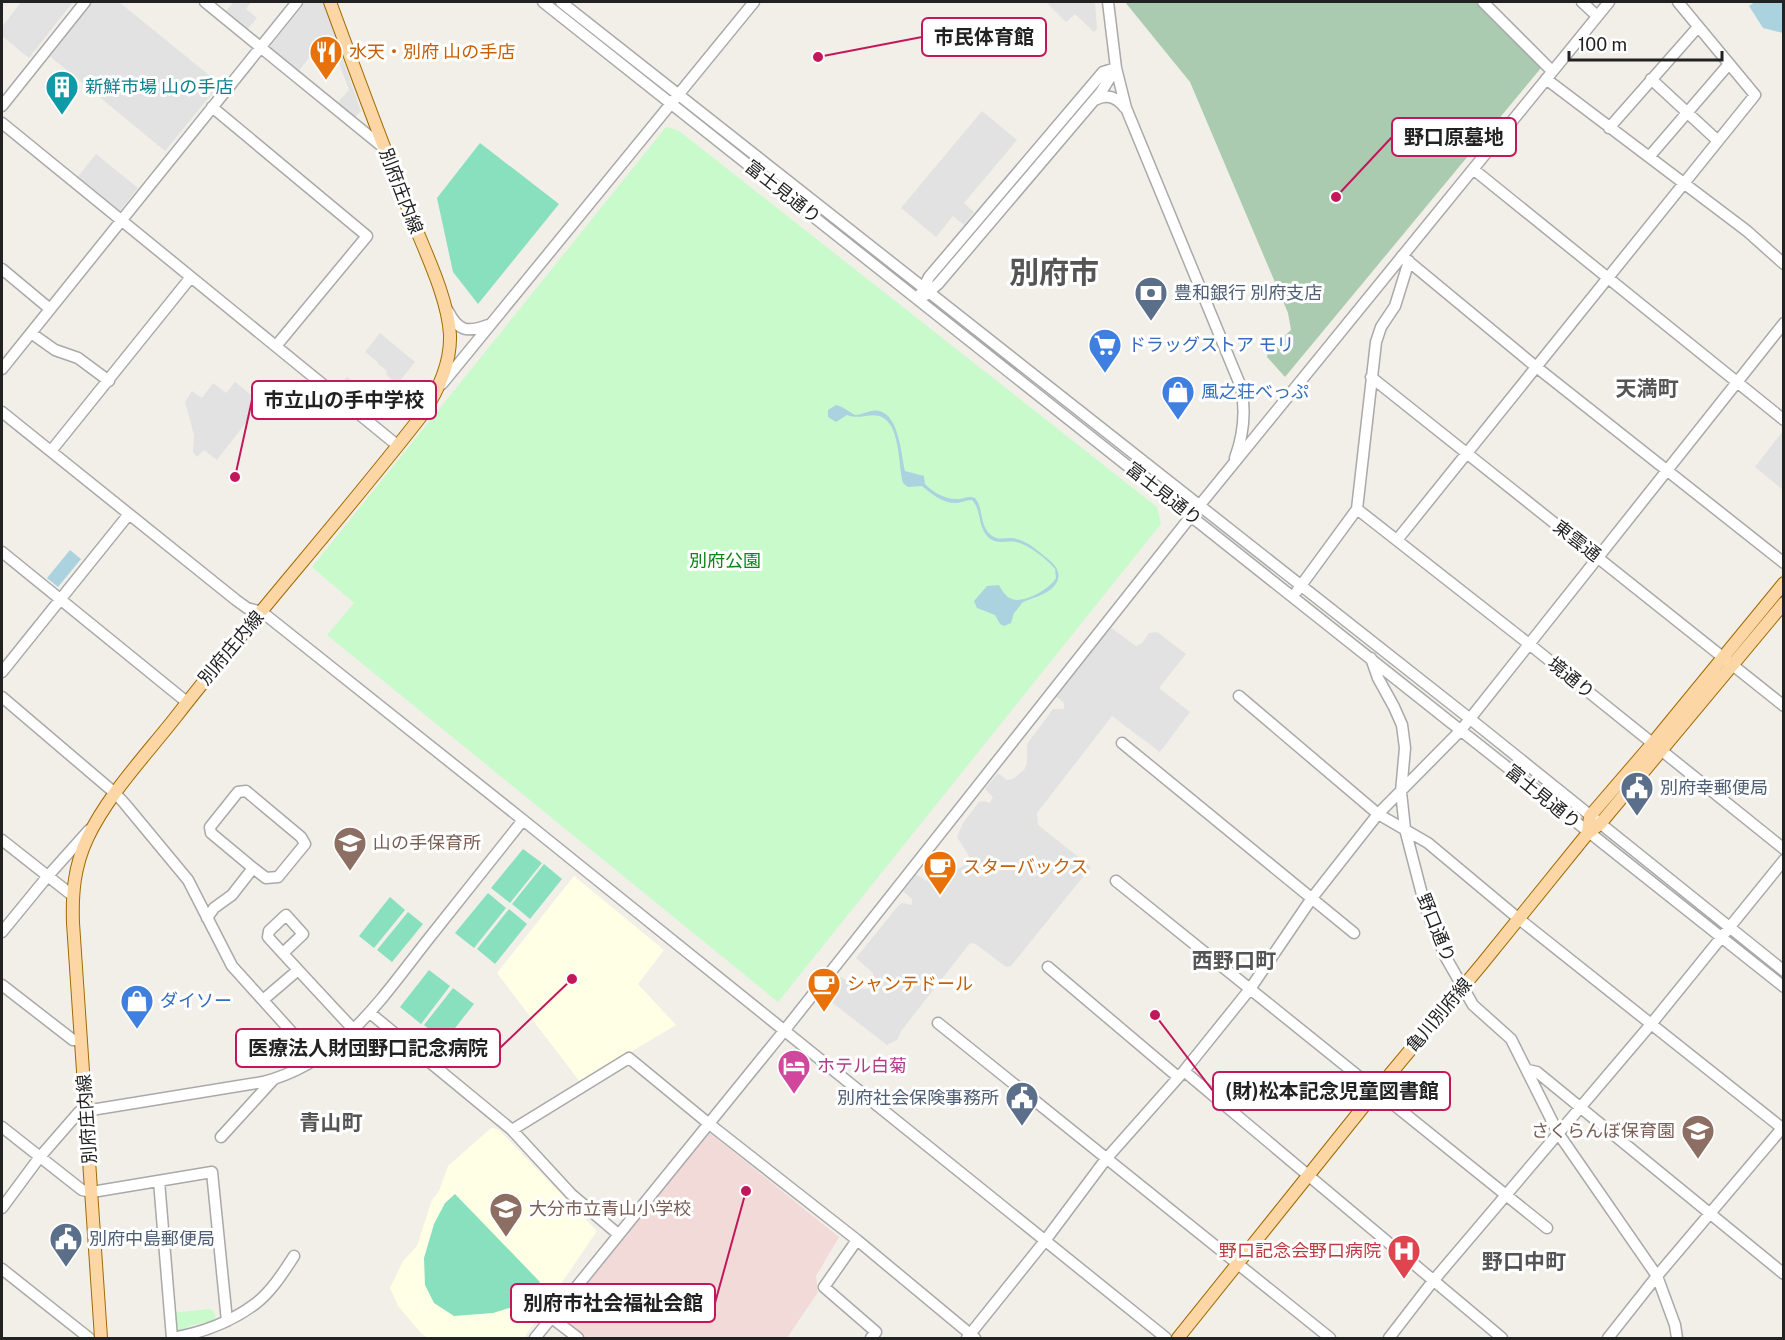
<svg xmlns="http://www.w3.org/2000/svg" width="1785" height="1340" font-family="'Public Sans','Noto Sans JP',sans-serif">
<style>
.commercial{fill:#f2dad9}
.education{fill:#ffffe5}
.cemetery{fill:#aacbaf}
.park{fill:#c8facc}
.pitch{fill:#88e0be}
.parking{fill:#e2e2e2}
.water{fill:#aad3df}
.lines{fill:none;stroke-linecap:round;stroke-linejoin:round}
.minor-casing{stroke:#a9a9a9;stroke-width:13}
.major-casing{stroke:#a06b00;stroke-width:14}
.minor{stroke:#fff;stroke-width:10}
.major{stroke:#fcd6a4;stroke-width:12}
.labels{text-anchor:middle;stroke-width:6;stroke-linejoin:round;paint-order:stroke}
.food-label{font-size:18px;fill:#c56008;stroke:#fff;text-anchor:start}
.culture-label{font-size:18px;fill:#0d838f;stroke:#fff;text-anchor:start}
.street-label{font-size:18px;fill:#222;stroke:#fff}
.service-label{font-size:18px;fill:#4e5e75;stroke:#fff;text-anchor:start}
.shop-label{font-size:18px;fill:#366cbe;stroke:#fff;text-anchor:start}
.park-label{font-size:18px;fill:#0c8416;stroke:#fff}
.education-label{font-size:18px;fill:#785e54;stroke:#fff;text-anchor:start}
.hotel-label{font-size:18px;fill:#b23c85;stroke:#fff;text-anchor:start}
.health-label{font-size:18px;fill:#be3a42;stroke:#fff;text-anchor:end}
.quarter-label{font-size:21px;font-weight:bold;fill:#555;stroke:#fff}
.town-label{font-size:30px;font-weight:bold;fill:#555;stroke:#fff}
.leader{fill:none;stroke:#c2185b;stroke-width:2}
.callout-dot{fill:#c2185b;stroke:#fff;stroke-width:2}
.callout{fill:#fff;stroke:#c2185b;stroke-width:2}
.callout-label{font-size:20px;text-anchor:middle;font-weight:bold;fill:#222}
</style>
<rect width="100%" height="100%" fill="#f2efe9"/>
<!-- commercial -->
<path class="commercial" d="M 710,1133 L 839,1237 L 816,1276 L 818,1292 L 787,1338 L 582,1338 L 559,1320 L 559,1315 L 705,1134 Z"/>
<!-- education -->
<path class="education" d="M 574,876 L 664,950 L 638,984 L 676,1025 L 580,1082 L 497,973 Z
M 491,1128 L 498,1129 L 597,1231 L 524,1338 L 428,1338 L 421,1333 L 398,1306 L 390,1288 L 403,1261 L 417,1246 L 432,1200 L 439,1191 L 448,1166 Z"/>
<!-- cemetery -->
<path class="cemetery" d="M 1125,2 L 1477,2 L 1540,64 L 1541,68 L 1285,377 L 1267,357 L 1269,350 L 1291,330 L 1288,313 L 1190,82 Z"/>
<!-- park -->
<path class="park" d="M 666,127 L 678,130 L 1157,507 L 1161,524 L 778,1002 L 327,635 L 354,603 L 312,567 Z
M 210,1309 L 214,1312 L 216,1320 L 189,1326 L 176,1336 L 171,1313 Z"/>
<!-- pitch -->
<path class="pitch" d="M 480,143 L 559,204 L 478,304 L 453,272 L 437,198 Z
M 523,849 L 542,863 L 510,903 L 491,888 Z
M 544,864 L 562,879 L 530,919 L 512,904 Z
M 488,893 L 506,908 L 474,948 L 455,933 Z
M 390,897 L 405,910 L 374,948 L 359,936 Z
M 509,909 L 527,924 L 495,964 L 477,949 Z
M 408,912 L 423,924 L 392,962 L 377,950 Z
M 429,970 L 450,986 L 421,1024 L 400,1007 Z
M 453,988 L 474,1004 L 444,1042 L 424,1025 Z
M 455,1194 L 540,1282 L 519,1305 L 493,1313 L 454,1316 L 434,1303 L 425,1285 L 424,1258 L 434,1224 L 445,1203 Z"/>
<!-- parking -->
<path class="parking" d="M 21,2 L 73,2 L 29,58 L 2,36 L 2,27 Z
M 88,2 L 119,2 L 220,84 L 165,151 L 46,53 Z
M 234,2 L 251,2 L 246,9 L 257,18 L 247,30 L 225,12 Z
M 305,2 L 323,2 L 361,111 L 353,119 L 337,103 L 349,90 L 339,63 L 317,47 L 298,72 L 268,49 Z
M 1046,2 L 1095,2 L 1097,29 L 1094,32 L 1075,14 L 1066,22 Z
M 982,111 L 1017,140 L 964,203 L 974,212 L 964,225 L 953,216 L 936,237 L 901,208 Z
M 96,154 L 138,188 L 118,213 L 76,179 Z
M 380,333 L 415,362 L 391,392 L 396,397 L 380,417 L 340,385 L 347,377 L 371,396 L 379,386 L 385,389 L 392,380 L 386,374 L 387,371 L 377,363 L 378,362 L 365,352 Z
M 235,382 L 261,403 L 217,460 L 204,450 L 197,457 L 193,452 L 194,435 L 185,402 L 192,391 L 202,398 L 213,383 L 226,393 Z
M 1783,431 L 1783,490 L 1755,467 Z
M 1110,627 L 1136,646 L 1142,643 L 1149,633 L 1157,632 L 1186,654 L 1159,688 L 1190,712 L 1160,752 L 1112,716 L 1037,813 L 1038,825 L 1091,867 L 1011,966 L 1006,967 L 976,944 L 970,943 L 901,1031 L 897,1040 L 887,1045 L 821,994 L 821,990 L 834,976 L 839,976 L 857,987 L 865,989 L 871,988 L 874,981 L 873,973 L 856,958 L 898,906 L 902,903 L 912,905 L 912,899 L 903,891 L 916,874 L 927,881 L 930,878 L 926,869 L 930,864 L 934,863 L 950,870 L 958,869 L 966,864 L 969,856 L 957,837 L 963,823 L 979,802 L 984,801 L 990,803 L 993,797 L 985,789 L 998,773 L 1007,780 L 1013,779 L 1024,770 L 1027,763 L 1027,744 L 1053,709 L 1064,709 L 1064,703 L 1054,695 Z"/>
<!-- water -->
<path class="water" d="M 1755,2 L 1783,2 L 1783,33 L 1763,28 L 1749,6 Z
M 836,405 L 842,407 L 855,415 C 863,415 871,409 879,411 C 899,415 901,454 905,471 L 924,476 L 925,484 C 933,492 944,499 956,499 C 963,500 967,495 975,498 C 984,509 979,525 991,535 C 999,542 1008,536 1017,539 C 1029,542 1039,552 1048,559 C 1067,574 1058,588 1039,596 C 1034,598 1026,600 1022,603 C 1019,607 1017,610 1014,613 L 1011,623 L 1004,626 L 1000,624 L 995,615 L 977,608 L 974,601 L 987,586 L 999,585 C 1001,589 1005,595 1008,597 C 1020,607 1050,589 1056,578 L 1055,569 C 1047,559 1029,545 1016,542 C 1007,540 998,545 989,538 C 977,527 982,510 972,500 C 967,500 963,502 958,503 C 943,504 932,494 922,486 L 908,487 L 903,483 C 898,466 901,422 879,416 C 868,413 860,420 847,415 L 836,422 L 828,417 L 828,410 Z
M 70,550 L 81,559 L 58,587 L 47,578 Z"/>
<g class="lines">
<!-- minor casing -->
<g class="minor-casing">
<path id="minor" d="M 205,2 L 384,148
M 543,2 L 1784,987
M 561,2 L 1469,718 L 1784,971
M 1108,2 L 1116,68 L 1126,108 L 1241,387 C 1246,411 1243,436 1235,458
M 1483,2 L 1552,71
M 1582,2 L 1597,16
M 1546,79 L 1747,231 L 1784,264
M 1651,79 L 1718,141
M 1095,100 C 1107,93 1117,97 1125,108
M 2,106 L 85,2
M 212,107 L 367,236 L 276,346
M 2,123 L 397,445
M 1609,128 L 1698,27
M 1649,157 L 1729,64
M 1473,169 L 1784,420
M 1402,256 L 1535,366 L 1784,563
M 2,269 L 50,309
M 921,293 L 929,277 L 1103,72 L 1116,68
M 924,296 L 938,284 L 1101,92 L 1116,68
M 448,311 C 458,331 467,333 488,325
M 31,333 L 55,350 L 78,358 L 109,381
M 2,369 L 297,2
M 1371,377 L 1784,706
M 442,384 L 754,2
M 2,412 L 236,600 L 247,608 L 262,612 L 523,820 L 1166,1338
M 51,451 L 191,277
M 1357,509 L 1529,644 L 1784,849
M 1397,540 L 1755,95 L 1678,2
M 2,552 L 183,699
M 1297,591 L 1357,509 L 1376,342 L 1381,327 L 1395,306 L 1409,261
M 1371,658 L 1378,678 L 1394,707 L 1402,725 L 1405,748 L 1401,792 L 1405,829 L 1425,906 L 1445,956 L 1473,1005 L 1511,1039 L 1558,1133 L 1657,1276 L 1675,1325 L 1677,1338
M 2,672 L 129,514
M 1239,696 L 1378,814 L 1428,843 L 1519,919 L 1782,1128
M 2,697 L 116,794 L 125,804 L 188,880 L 232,966 L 316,1059
M 1122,743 L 1354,933
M 2,840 L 73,896
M 1116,881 L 1547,1228
M 207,918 L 214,908 L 232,895 L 253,868 L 211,833 L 210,827 L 238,792 L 246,791 L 301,837 L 305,844 L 278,877 L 266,878 L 253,868
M 2,932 L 47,877 L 89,830
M 283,953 L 303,934 L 286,915 L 269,931 L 268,937 C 296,968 325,999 354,1030
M 1048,967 L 1178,1077
M 2,985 L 73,1040 L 81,1040
M 263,1000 L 298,970
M 370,1013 L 512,1130 L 571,1194 L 618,1234
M 938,1023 L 1330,1338
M 1528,1070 L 1537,1072 L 1784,1274
M 1184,1071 L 1502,1338
M 2,1127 L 82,1190 L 92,1192 L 212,1172 L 227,1321
M 512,1130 L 629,1058 L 708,1123 L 857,1240 L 975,1338
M 221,1137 L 273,1080
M 159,1181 L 172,1338
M 2,1208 L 39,1158 L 79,1112 L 263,1082 C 340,1062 380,1001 426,942 C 459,901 491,860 523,820
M 857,1240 L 824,1287 L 876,1332 L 871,1338
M 2,1269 L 89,1338
M 552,1318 L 578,1338
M 172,1338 C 201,1333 231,1322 255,1304 C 271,1292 283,1273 294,1256
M 535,1338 L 784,1031 L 1199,506 L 1609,2
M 967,1338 L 1044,1242 L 1106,1159 L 1184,1071 L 1250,989 L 1312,898 L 1378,814 L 1461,730 L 1784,323
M 1389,1338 L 1433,1281 L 1652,1023 L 1784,860
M 1608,1338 L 1657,1276 L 1784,1126"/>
</g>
<!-- major casing -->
<g class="major-casing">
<path id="major" d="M 1588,833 L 1590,816 L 1652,744 L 1784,583
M 101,1338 L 73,923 C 72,894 74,867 87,839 C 107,796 145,756 175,718 C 255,615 342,518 422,415 C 438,391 451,364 450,335 C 448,295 421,244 407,206 C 380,138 355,70 330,2
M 1178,1338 L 1376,1091 L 1482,964 L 1588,833 L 1600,824 L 1784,603"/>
</g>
<!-- minor -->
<use href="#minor" class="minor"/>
<!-- major -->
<use href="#major" class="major"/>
</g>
<!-- icons -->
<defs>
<g id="restaurant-pin" transform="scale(1.725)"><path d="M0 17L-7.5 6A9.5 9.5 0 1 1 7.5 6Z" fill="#e8710a" stroke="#fff"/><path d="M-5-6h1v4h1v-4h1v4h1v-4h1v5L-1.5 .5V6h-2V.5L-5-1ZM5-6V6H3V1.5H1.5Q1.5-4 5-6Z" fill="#fff"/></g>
<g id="building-pin" transform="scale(1.725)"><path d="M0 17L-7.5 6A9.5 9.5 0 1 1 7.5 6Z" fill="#0f9aa8" stroke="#fff"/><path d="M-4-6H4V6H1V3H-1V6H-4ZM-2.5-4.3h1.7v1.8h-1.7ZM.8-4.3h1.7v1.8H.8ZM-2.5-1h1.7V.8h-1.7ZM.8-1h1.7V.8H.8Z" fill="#fff"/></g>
<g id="bank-pin" transform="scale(1.725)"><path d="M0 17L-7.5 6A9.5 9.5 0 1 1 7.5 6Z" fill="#5c6f8a" stroke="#fff"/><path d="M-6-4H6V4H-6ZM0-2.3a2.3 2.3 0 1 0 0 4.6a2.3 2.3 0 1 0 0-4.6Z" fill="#fff"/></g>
<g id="supermarket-pin" transform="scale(1.725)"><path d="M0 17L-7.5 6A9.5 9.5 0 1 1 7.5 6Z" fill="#3f7fe0" stroke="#fff"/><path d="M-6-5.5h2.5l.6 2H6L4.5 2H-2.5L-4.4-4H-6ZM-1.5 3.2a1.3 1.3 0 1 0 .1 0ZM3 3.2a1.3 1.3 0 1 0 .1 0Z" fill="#fff"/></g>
<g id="shop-pin" transform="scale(1.725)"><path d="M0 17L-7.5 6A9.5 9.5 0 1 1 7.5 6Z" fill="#3f7fe0" stroke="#fff"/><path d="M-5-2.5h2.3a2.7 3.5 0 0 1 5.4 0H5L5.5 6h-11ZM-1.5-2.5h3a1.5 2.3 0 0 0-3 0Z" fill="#fff"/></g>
<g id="civic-pin" transform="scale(1.725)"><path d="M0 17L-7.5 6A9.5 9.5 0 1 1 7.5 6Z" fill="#5c6f8a" stroke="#fff"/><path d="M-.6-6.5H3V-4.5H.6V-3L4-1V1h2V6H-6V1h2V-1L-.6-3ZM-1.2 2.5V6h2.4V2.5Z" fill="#fff"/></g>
<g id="school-pin" transform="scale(1.725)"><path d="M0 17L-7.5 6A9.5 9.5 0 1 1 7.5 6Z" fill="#8d6e63" stroke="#fff"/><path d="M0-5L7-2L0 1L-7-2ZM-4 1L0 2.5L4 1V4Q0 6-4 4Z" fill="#fff"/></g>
<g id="cafe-pin" transform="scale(1.725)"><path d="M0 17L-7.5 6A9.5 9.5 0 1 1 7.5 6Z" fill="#e8710a" stroke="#fff"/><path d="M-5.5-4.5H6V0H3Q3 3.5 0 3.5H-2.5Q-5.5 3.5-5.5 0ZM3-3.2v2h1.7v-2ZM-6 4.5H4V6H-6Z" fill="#fff"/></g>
<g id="hotel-pin" transform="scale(1.725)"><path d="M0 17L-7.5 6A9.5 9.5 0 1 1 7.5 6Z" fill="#d1479c" stroke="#fff"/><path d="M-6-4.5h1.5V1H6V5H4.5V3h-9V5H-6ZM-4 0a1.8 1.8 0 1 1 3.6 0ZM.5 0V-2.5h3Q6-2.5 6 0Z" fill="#fff"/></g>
<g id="hospital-pin" transform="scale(1.725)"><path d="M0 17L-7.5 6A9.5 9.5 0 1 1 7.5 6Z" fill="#e0444e" stroke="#fff"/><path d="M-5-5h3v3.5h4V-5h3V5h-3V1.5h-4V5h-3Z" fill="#fff"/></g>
</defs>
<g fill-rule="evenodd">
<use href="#restaurant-pin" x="326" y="52"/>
<use href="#building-pin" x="62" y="87"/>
<use href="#bank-pin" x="1151" y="293"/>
<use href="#supermarket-pin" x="1105" y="345"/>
<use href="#shop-pin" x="1178" y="392"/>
<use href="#civic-pin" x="1637" y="788"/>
<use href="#school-pin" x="350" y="843"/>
<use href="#cafe-pin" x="940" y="867"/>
<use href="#cafe-pin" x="824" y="984"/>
<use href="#shop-pin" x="137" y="1001"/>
<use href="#hotel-pin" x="794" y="1066"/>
<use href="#civic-pin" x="1022" y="1098"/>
<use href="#school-pin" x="1698" y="1131"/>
<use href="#school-pin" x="506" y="1209"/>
<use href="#civic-pin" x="66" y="1239"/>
<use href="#hospital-pin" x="1404" y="1251"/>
</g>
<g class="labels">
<!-- food labels -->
<g class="food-label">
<text x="349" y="58">水天・別府 山の手店</text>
<text x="963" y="873">スターバックス</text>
<text x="847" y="990">シャンテドール</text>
</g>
<!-- culture labels -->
<g class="culture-label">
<text x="85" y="93">新鮮市場 山の手店</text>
</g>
<!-- street labels -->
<g class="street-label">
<text transform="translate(401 191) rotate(69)" y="6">別府庄内線</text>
<text transform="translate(783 192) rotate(38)" y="6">富士見通り</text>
<text transform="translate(1164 494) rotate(38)" y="6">富士見通り</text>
<text transform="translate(1577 541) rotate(38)" y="6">東雲通</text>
<text transform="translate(231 648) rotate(-50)" y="6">別府庄内線</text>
<text transform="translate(1571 678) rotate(39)" y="6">境通り</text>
<text transform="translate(1543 797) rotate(39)" y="6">富士見通り</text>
<text transform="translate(1436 928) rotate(68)" y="6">野口通り</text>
<text transform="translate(1439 1015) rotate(-50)" y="6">亀川別府線</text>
<text transform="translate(87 1119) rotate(-94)" y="6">別府庄内線</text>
</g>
<!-- service labels -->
<g class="service-label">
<text x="1174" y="299">豊和銀行 別府支店</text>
<text x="1660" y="794">別府幸郵便局</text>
<text x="999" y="1104" text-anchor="end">別府社会保険事務所</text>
<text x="89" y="1245">別府中島郵便局</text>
</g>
<!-- shop labels -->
<g class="shop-label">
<text x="1128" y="351">ドラッグストア モリ</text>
<text x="1201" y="398">風之荘べっぷ</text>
<text x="160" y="1007">ダイソー</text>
</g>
<!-- park labels -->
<g class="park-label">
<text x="725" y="567">別府公園</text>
</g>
<!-- education labels -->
<g class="education-label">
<text x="373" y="849">山の手保育所</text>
<text x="1675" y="1137" text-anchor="end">さくらんぼ保育園</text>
<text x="529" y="1215">大分市立青山小学校</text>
</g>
<!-- hotel labels -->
<g class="hotel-label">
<text x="817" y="1072">ホテル白菊</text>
</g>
<!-- health labels -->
<g class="health-label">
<text x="1381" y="1257">野口記念会野口病院</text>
</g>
<!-- quarter labels -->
<g class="quarter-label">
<text x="1647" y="396">天満町</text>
<text x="1234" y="968">西野口町</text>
<text x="331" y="1130">青山町</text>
<text x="1524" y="1269">野口中町</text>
</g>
<!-- town labels -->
<g class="town-label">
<text x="1054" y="283">別府市</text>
</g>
</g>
<!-- callouts -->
<path class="leader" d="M818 57L922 37M1336 197L1392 137M235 477L252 400M572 979L500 1048M1155 1015L1213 1091M746 1191L715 1303"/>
<g class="callout-dot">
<circle cx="818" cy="57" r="6"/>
<circle cx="1336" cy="197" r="6"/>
<circle cx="235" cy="477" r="6"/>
<circle cx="572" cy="979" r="6"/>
<circle cx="1155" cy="1015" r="6"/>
<circle cx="746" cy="1191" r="6"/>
</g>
<g class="callout">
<rect x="922" y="18" width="124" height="38" rx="6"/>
<rect x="1392" y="118" width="124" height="38" rx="6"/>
<rect x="252" y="381" width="184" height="38" rx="6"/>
<rect x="236" y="1029" width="264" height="38" rx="6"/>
<rect x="1213" y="1072" width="237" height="38" rx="6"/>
<rect x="511" y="1284" width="204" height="38" rx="6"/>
</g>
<g class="callout-label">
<text x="984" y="44">市民体育館</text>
<text x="1454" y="144">野口原墓地</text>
<text x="344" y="407">市立山の手中学校</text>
<text x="368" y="1055">医療法人財団野口記念病院</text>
<text x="1332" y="1098">(財)松本記念児童図書館</text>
<text x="613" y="1310">別府市社会福祉会館</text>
</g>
<!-- border -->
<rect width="1785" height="1340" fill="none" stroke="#222222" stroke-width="6"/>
<!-- scale -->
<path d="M1569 51v9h153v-9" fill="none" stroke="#222222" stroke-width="3"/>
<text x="1578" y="51" font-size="18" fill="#222222" stroke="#ffffff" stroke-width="4.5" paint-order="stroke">100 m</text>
</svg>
